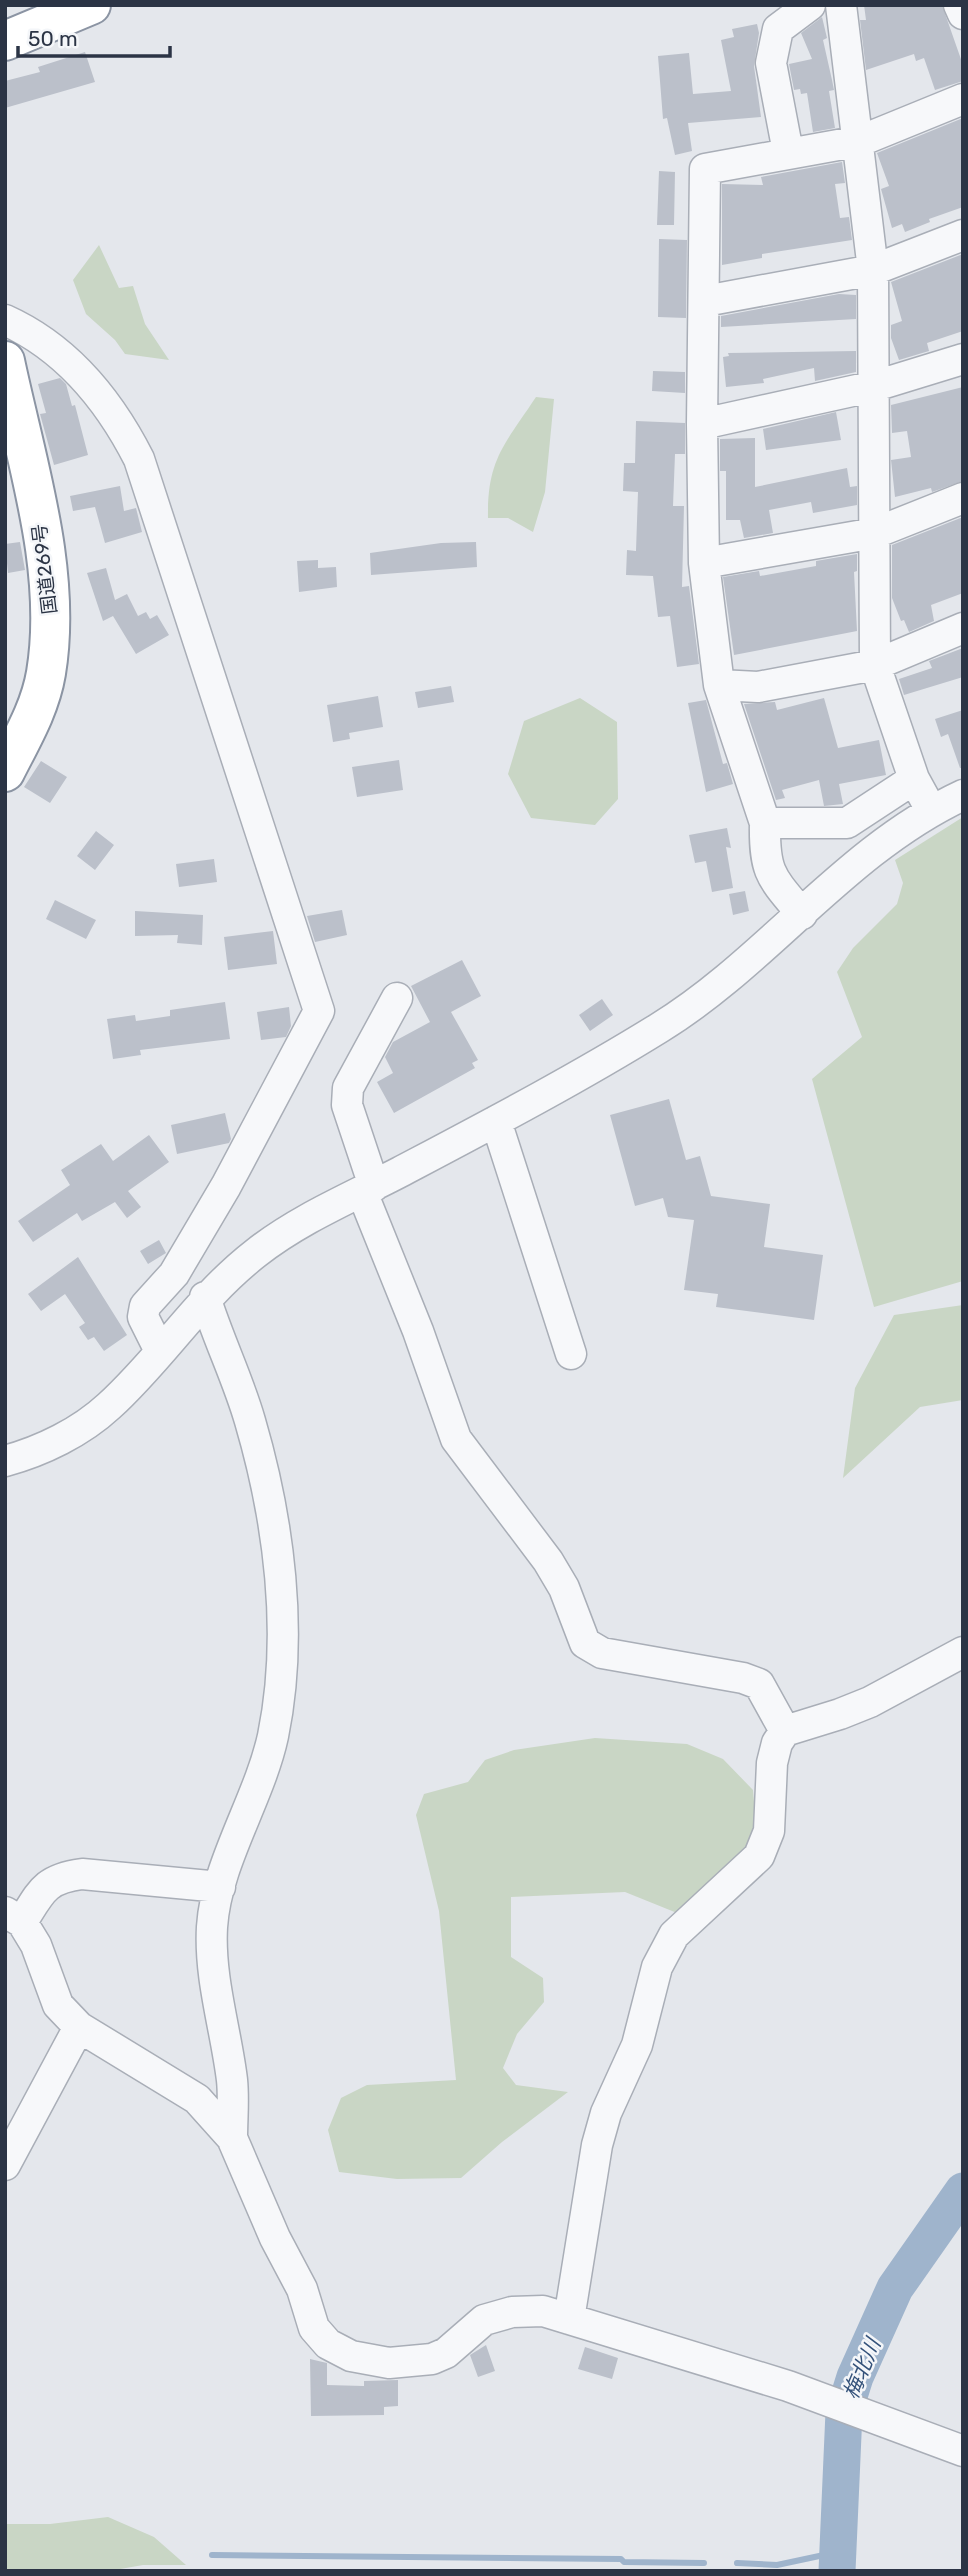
<svg xmlns="http://www.w3.org/2000/svg" width="968" height="2576" font-family="Rubik,'Noto Sans JP',sans-serif">
<style>
.green{fill:#c9d6c5}
.lines{fill:none;stroke-linecap:round;stroke-linejoin:round}
.stream{stroke:#9fb4cc;stroke-width:6}
.river{stroke:#9fb4cc;stroke-width:37}
.building{fill:#bbc0ca}
.minor-casing{stroke:#a9aeb7;stroke-width:33}
.highway-casing{stroke:#8b94a3;stroke-width:42}
.minor{stroke:#f7f8fa;stroke-width:30}
.highway{stroke:#fff;stroke-width:38}
.labels{text-anchor:middle;stroke-width:5;stroke-linejoin:round;paint-order:stroke}
.street-label{font-size:19px;fill:#2b3445;stroke:#f4f6f9}
.water-label{font-size:21px;font-style:italic;fill:#34527a;stroke:#f4f6f9}
</style>
<rect width="100%" height="100%" fill="#e4e7ec"/>
<!-- green -->
<path class="green" d="M 99,245 L 119,288 L 133,286 L 145,324 L 169,360 L 125,354 L 115,340 L 86,314 L 73,280 Z
M 536,397 L 554,399 L 545,492 L 533,532 L 508,518 L 488,518 C 487,459 505,444 536,397 Z
M 580,698 L 617,722 L 618,799 L 595,825 L 531,818 L 508,774 L 524,721 Z
M 963,817 L 963,1281 L 874,1307 L 812,1079 L 862,1037 L 837,972 L 853,948 L 897,904 L 903,883 L 895,860 Z
M 963,1305 L 963,1400 L 920,1407 L 843,1478 L 855,1388 L 894,1315 Z
M 595,1738 L 687,1744 L 723,1759 L 753,1790 L 756,1825 L 750,1847 L 682,1915 L 625,1892 L 511,1897 L 511,1957 L 543,1978 L 544,2002 L 517,2034 L 503,2068 L 516,2085 L 568,2092 L 502,2142 L 461,2178 L 397,2179 L 339,2172 L 328,2130 L 341,2098 L 367,2085 L 456,2080 L 439,1911 L 416,1815 L 424,1794 L 468,1782 L 485,1760 L 514,1750 Z
M 108,2517 L 154,2537 L 186,2565 L 143,2565 L 109,2571 L 5,2571 L 5,2524 L 50,2524 Z"/>
<g class="lines">
<!-- stream -->
<path class="stream" d="M 212,2555 L 621,2559 L 624,2562 L 704,2563
M 737,2563 L 777,2565 L 838,2552"/>
<!-- river -->
<path class="river" d="M 837,2571 L 844,2412 L 855,2377 L 895,2288 L 963,2191"/>
</g>
<!-- building -->
<path class="building" d="M 864,5 L 942,5 L 963,65 L 963,81 L 935,90 L 924,58 L 916,61 L 914,54 L 866,70 L 860,20 L 866,20 Z
M 822,17 L 827,38 L 823,40 L 832,80 L 834,90 L 829,91 L 835,128 L 813,132 L 807,93 L 801,94 L 800,89 L 794,90 L 789,64 L 812,59 L 801,33 Z
M 757,24 L 759,33 L 754,66 L 761,117 L 688,123 L 692,151 L 675,155 L 667,118 L 663,119 L 658,56 L 689,53 L 693,94 L 731,91 L 721,40 L 734,37 L 732,29 Z
M 85,52 L 95,82 L 5,108 L 5,81 L 40,72 L 38,67 Z
M 963,118 L 963,207 L 929,219 L 930,222 L 905,232 L 902,224 L 892,228 L 881,189 L 889,186 L 877,153 Z
M 842,162 L 845,183 L 835,184 L 840,218 L 849,217 L 852,240 L 762,254 L 762,258 L 722,265 L 722,184 L 763,185 L 761,177 Z
M 659,171 L 675,172 L 674,225 L 657,225 Z
M 659,239 L 687,240 L 686,318 L 658,317 Z
M 963,254 L 963,331 L 927,343 L 929,351 L 899,360 L 891,338 L 891,325 L 902,321 L 891,282 Z
M 839,294 L 856,295 L 856,319 L 721,327 L 721,316 Z
M 856,351 L 856,372 L 815,381 L 814,368 L 763,379 L 764,383 L 726,387 L 723,357 L 729,356 L 728,353 Z
M 653,371 L 685,372 L 685,393 L 652,391 Z
M 60,378 L 66,384 L 72,406 L 75,405 L 88,455 L 54,465 L 40,414 L 46,413 L 38,384 Z
M 963,387 L 963,481 L 932,492 L 931,488 L 895,497 L 891,460 L 911,457 L 907,431 L 892,433 L 891,405 Z
M 836,412 L 841,440 L 766,450 L 763,429 Z
M 636,421 L 685,423 L 685,454 L 675,454 L 673,506 L 684,506 L 682,587 L 689,586 L 699,664 L 677,667 L 670,616 L 658,617 L 653,576 L 626,575 L 627,550 L 636,551 L 638,492 L 623,491 L 624,463 L 635,463 Z
M 755,438 L 755,487 L 847,468 L 850,487 L 857,486 L 857,505 L 813,513 L 811,502 L 769,510 L 773,533 L 744,538 L 740,520 L 726,520 L 726,471 L 720,471 L 720,439 Z
M 120,486 L 124,511 L 136,508 L 142,532 L 105,543 L 95,507 L 73,511 L 70,496 Z
M 963,517 L 963,593 L 931,605 L 934,621 L 909,632 L 904,620 L 901,621 L 892,598 L 892,545 Z
M 20,542 L 25,570 L 8,573 L 5,544 Z
M 476,542 L 477,567 L 371,575 L 370,553 L 441,543 Z
M 857,554 L 857,571 L 854,572 L 857,631 L 734,655 L 723,577 L 759,571 L 760,576 L 816,566 L 816,561 Z
M 318,560 L 318,568 L 336,567 L 337,587 L 299,592 L 297,561 Z
M 106,568 L 115,600 L 127,594 L 138,616 L 146,612 L 150,619 L 157,615 L 169,635 L 136,654 L 113,616 L 103,621 L 87,573 Z
M 963,648 L 963,677 L 904,695 L 899,679 L 932,668 L 929,661 Z
M 451,686 L 454,702 L 418,708 L 415,692 Z
M 378,696 L 383,727 L 349,733 L 350,739 L 333,742 L 327,705 Z
M 824,698 L 838,748 L 879,740 L 886,775 L 839,784 L 843,804 L 824,806 L 819,780 L 782,790 L 785,798 L 776,800 L 744,704 L 775,702 L 777,710 Z
M 706,700 L 723,764 L 727,763 L 733,784 L 706,792 L 688,703 Z
M 963,710 L 963,768 L 960,768 L 948,734 L 941,737 L 935,719 Z
M 399,760 L 403,790 L 357,797 L 352,767 Z
M 41,761 L 67,777 L 50,803 L 24,787 Z
M 727,828 L 731,848 L 726,847 L 733,888 L 712,892 L 706,861 L 695,863 L 689,835 Z
M 96,831 L 114,845 L 95,870 L 77,856 Z
M 214,859 L 217,882 L 179,887 L 176,864 Z
M 745,891 L 749,911 L 733,915 L 729,894 Z
M 55,900 L 96,920 L 86,939 L 46,919 Z
M 342,910 L 347,935 L 315,942 L 307,916 Z
M 135,911 L 203,915 L 202,945 L 177,943 L 178,935 L 135,936 Z
M 273,931 L 277,964 L 228,970 L 224,937 Z
M 462,960 L 481,996 L 451,1012 L 478,1060 L 472,1063 L 475,1068 L 394,1113 L 377,1082 L 393,1073 L 385,1057 L 393,1042 L 430,1022 L 411,986 Z
M 602,999 L 613,1015 L 590,1031 L 579,1015 Z
M 225,1002 L 230,1039 L 140,1050 L 141,1055 L 113,1059 L 107,1019 L 135,1015 L 136,1021 L 170,1016 L 170,1010 Z
M 289,1007 L 291,1026 L 286,1037 L 261,1040 L 257,1012 Z
M 669,1099 L 686,1160 L 700,1156 L 711,1196 L 770,1204 L 764,1247 L 823,1255 L 814,1320 L 716,1307 L 718,1294 L 684,1290 L 694,1220 L 668,1217 L 663,1198 L 635,1206 L 610,1115 Z
M 225,1113 L 231,1139 L 229,1143 L 177,1154 L 171,1125 Z
M 149,1135 L 169,1162 L 128,1191 L 141,1207 L 127,1218 L 115,1202 L 82,1221 L 77,1213 L 33,1242 L 18,1221 L 70,1185 L 61,1170 L 101,1144 L 113,1161 Z
M 159,1240 L 166,1253 L 148,1264 L 140,1251 Z
M 78,1257 L 127,1335 L 104,1351 L 94,1337 L 88,1340 L 79,1327 L 85,1323 L 65,1294 L 41,1311 L 28,1294 Z
M 486,2345 L 495,2371 L 478,2377 L 470,2355 Z
M 585,2347 L 618,2358 L 612,2379 L 578,2369 Z
M 310,2359 L 327,2363 L 327,2385 L 364,2386 L 364,2381 L 398,2380 L 398,2406 L 384,2407 L 384,2415 L 311,2416 Z"/>
<g class="lines">
<!-- minor casing -->
<g class="minor-casing">
<path id="minor" d="M 841,5 L 873,270 L 875,665 L 914,779 L 931,810
M 959,5 L 963,14
M 963,99 L 860,141 L 705,169 L 702,424 L 704,563 L 719,685 L 758,687 L 875,665 L 963,628
M 788,152 L 771,63 L 778,29 L 810,5
M 705,301 L 873,270 L 963,235
M 5,320 C 67,348 109,400 139,459 L 319,1011 L 226,1186 L 174,1274 L 145,1306 L 143,1317 L 160,1351
M 702,424 L 875,386 L 963,359
M 704,563 L 875,533 L 963,498
M 719,685 L 765,823
M 802,914 C 771,877 764,873 765,823 L 847,823 L 914,779
M 496,1121 L 571,1354
M 374,1186 L 347,1105 L 348,1088 L 397,998
M 362,1192 L 418,1331 L 456,1439 L 548,1561 L 564,1588 L 585,1643 L 602,1653 L 743,1678 L 759,1684 L 785,1731
M 205,1297 C 218,1339 238,1379 250,1421 C 279,1520 294,1634 273,1736 C 259,1800 216,1863 212,1927 C 209,1978 226,2030 232,2080 C 234,2099 232,2119 232,2138
M 5,1461 C 42,1451 81,1432 109,1406 C 162,1358 199,1297 256,1253 C 299,1219 352,1197 400,1172 C 487,1126 575,1080 659,1028 C 768,961 845,850 963,795
M 5,1912 L 22,1922 L 36,1945 L 58,2005 L 79,2027 L 197,2099 L 232,2138 L 275,2238 L 302,2289 L 314,2328 L 328,2344 L 351,2356 L 389,2363 L 432,2359 L 446,2353 L 484,2320 L 512,2312 L 543,2311 L 788,2386 L 963,2451
M 22,1922 C 41,1892 44,1879 82,1874 L 220,1887
M 5,2165 L 79,2027
M 569,2319 L 597,2145 L 606,2113 L 637,2045 L 657,1967 L 674,1935 L 759,1856 L 769,1831 L 772,1763 L 777,1743 L 785,1731 L 840,1714 L 870,1702 L 963,1652"/>
</g>
<!-- highway casing -->
<g class="highway-casing">
<path id="highway" d="M 5,41 L 91,5
M 5,361 C 26,461 63,571 46,673 C 40,709 21,740 5,772"/>
</g>
<!-- minor -->
<use href="#minor" class="minor"/>
<!-- highway -->
<use href="#highway" class="highway"/>
</g>
<g class="labels">
<!-- street labels -->
<g class="street-label">
<text transform="translate(44 569) rotate(-97)" y="7">国道269号</text>
</g>
<!-- water labels -->
<g class="water-label">
<text transform="translate(862 2369) rotate(-67)" y="7">梅北川</text>
</g>
</g>
<!-- border -->
<rect width="968" height="2576" fill="none" stroke="#2b3445" stroke-width="14"/>
<!-- scale -->
<path d="M18 46v10h152v-10" fill="none" stroke="#2b3445" stroke-width="3.5"/>
<text x="28" y="46" font-size="21" fill="#2b3445" stroke="#f4f6f9" stroke-width="5" paint-order="stroke">50 m</text>
</svg>
